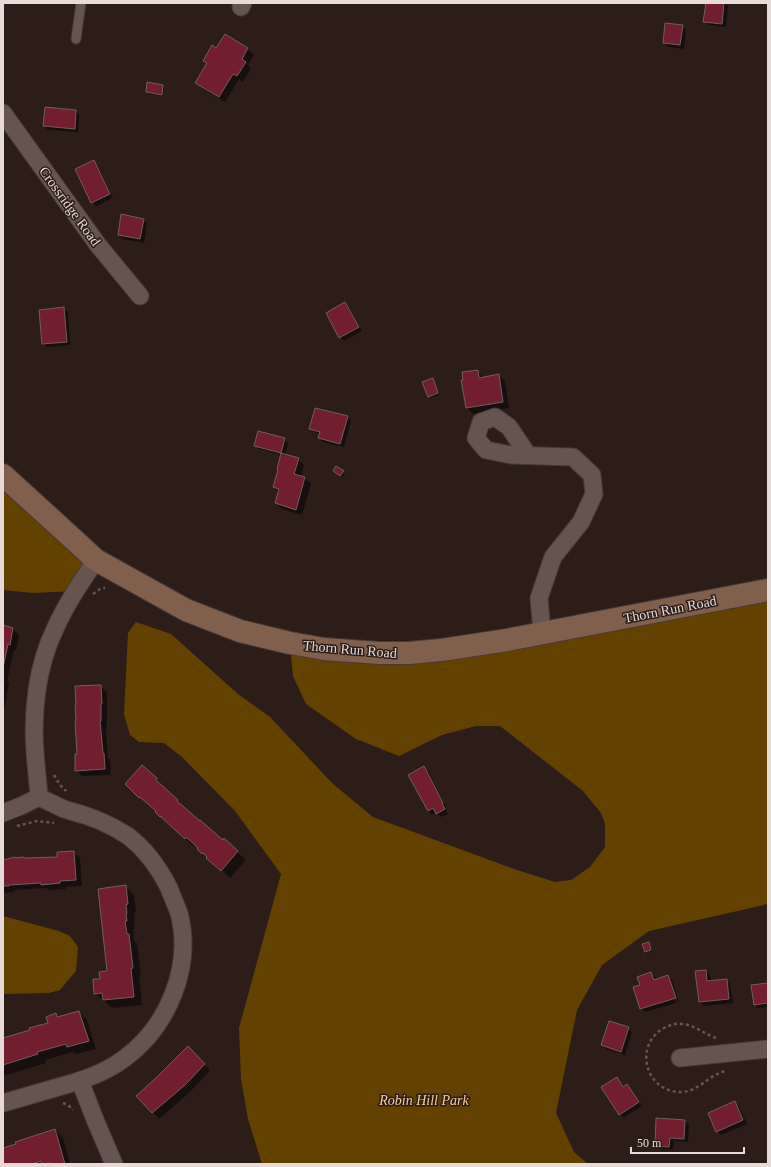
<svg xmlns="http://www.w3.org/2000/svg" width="771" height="1167" font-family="Georgia,serif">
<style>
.green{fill:#634200}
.shadow{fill:#0007}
.building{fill:#721e2e;stroke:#705d5f}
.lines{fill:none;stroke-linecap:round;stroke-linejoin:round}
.lane-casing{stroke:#463a38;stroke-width:11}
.street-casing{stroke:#463a38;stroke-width:19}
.secondary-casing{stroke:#463a38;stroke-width:24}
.path{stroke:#645653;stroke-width:2.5;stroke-dasharray:3 3;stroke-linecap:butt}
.lane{stroke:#665450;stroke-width:9}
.street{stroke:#665450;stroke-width:17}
.secondary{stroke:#815f4d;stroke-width:22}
.labels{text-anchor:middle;stroke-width:3;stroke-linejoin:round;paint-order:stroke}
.street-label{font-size:14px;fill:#e6dbd9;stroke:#2c1d19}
.park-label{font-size:14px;font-style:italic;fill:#f8d094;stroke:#2c1d19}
</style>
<rect width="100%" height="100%" fill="#2c1d19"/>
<!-- green -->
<path class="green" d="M 3,475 L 96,560 L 75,591 L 33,593 L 3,590 Z
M 768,590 L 768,904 L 649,931 L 602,965 L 577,1010 L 556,1113 L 574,1152 L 588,1164 L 262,1164 L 248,1119 L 241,1079 L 239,1028 L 281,874 L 235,811 L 182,757 L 164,743 L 139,742 L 130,735 L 124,714 L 128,633 L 136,622 L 171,634 L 238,694 L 270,717 L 333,784 L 373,817 L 517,870 L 555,882 L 571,880 L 590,867 L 605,847 L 605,824 L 601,813 L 583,791 L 500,726 L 476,726 L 442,735 L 399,756 L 356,739 L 306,704 L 293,676 L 290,643 L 379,653 Z
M 3,916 L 59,931 L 70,936 L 78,947 L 76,971 L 60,990 L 49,993 L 3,994 Z"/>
<!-- shadow -->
<path class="shadow" d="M 707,3 L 725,3 L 728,6 L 726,27 L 708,25 L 704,21 Z
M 682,26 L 686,30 L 684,49 L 668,47 L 664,43 Z
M 225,35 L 248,49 L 254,55 L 248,65 L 251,68 L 243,82 L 239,79 L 225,102 L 203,89 L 196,82 L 208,64 L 204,61 L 217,49 Z
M 162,86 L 164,88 L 163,96 L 148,94 L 147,92 Z
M 75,111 L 79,114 L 78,132 L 48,130 L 44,126 Z
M 94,162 L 98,166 L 113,198 L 96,206 L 92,202 Z
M 143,219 L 147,223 L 144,243 L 123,239 L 119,235 Z
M 345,304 L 349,307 L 362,331 L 344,341 L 340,337 Z
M 64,309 L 68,312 L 70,345 L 47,347 L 43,343 Z
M 477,371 L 484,378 L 498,375 L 505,381 L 509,408 L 473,414 L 467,408 L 462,381 Z
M 432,379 L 434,381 L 439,395 L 430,398 L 429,396 Z
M 347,417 L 351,421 L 344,447 L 323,442 L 319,438 L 320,434 L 314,432 L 310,429 Z
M 284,439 L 288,443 L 285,455 L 298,459 L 304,465 L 301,477 L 305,478 L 311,484 L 302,515 L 282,509 L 276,503 L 279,492 L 274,487 L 282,455 L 259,449 L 255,445 Z
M 343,472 L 345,473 L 342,477 L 336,473 Z
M 3,627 L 13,629 L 19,635 L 16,650 L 14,650 L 7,681 L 9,683 L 3,715 Z
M 101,686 L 107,693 L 107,727 L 106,727 L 108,759 L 110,760 L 111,775 L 82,776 L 76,770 L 78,755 L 77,722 L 77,706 Z
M 424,767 L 428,771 L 446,807 L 445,808 L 448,814 L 441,817 L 436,812 L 432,815 L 428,811 Z
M 156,779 L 164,787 L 164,788 L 185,808 L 223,841 L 224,840 L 246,860 L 230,878 L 195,845 L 193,846 L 170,825 L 157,811 L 134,792 Z
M 73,852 L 80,858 L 82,886 L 66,887 L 66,889 L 48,890 L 47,888 L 14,890 L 14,892 L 3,893 L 3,860 L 16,859 L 58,858 Z
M 126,887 L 134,895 L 136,912 L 134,913 L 135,921 L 134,922 L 135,929 L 133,929 L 134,941 L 137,943 L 141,976 L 139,977 L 142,1005 L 112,1008 L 95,993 L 101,980 L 108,972 Z
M 648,943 L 650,944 L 652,951 L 647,953 L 646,952 Z
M 706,971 L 710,975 L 711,982 L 726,980 L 730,984 L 733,1003 L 704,1006 L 700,1002 L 696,972 Z
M 651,973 L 655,977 L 656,980 L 668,976 L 672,980 L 679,1002 L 678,1002 L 671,980 L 669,980 L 676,1003 L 645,1012 L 641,1008 L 641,985 Z
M 768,984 L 768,1007 L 758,1008 L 754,1004 Z
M 79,1012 L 87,1020 L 96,1049 L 76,1054 L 73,1052 L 45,1060 L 46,1063 L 3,1076 L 3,1039 L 31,1031 L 49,1024 L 56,1014 L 59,1018 Z
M 628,1028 L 632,1032 L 625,1055 L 606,1049 L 602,1045 Z
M 188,1048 L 210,1070 L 191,1091 L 159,1119 L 137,1096 L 158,1078 Z
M 617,1079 L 624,1087 L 627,1085 L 631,1089 L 642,1106 L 623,1118 L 620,1114 Z
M 735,1102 L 739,1106 L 747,1124 L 721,1135 L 717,1131 Z
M 657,1119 L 685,1121 L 689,1125 L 688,1142 L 674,1141 L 673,1150 L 660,1149 L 656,1146 Z
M 55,1130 L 63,1138 L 70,1164 L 3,1164 L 3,1149 Z"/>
<!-- building -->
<path class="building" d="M 706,3 L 724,3 L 722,24 L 703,22 Z
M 665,23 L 683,25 L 680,45 L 663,43 Z
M 225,34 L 248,48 L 242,59 L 246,62 L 237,76 L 233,74 L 219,97 L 195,83 L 207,63 L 203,61 L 212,45 L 216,48 Z
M 147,82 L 163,85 L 162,95 L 146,92 Z
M 45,107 L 76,110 L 75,129 L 43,126 Z
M 94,160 L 110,194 L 91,203 L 75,169 Z
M 121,214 L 144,219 L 140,239 L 118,235 Z
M 345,302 L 359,327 L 339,338 L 326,313 Z
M 64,307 L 67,342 L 42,344 L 39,310 Z
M 478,370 L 479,378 L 499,374 L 503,402 L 466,408 L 461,380 L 463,380 L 462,372 Z
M 433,378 L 438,393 L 428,397 L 422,382 Z
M 315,408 L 348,416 L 340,444 L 318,438 L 320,432 L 309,429 Z
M 258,431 L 285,438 L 281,453 L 254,446 Z
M 281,453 L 299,458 L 294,474 L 305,477 L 296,510 L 275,503 L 279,489 L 273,487 L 278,470 L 277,469 Z
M 336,466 L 344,471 L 340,476 L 333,471 Z
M 3,625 L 13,628 L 10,645 L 8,644 L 3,668 Z
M 101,685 L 102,704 L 101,704 L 101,721 L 100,721 L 103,753 L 104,753 L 105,769 L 75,771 L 75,754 L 77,754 L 75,721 L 76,721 L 75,705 L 76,705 L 75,686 Z
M 142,765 L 157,778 L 156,780 L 178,800 L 177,801 L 200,821 L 200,820 L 223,840 L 224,838 L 238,851 L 221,871 L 206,858 L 207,857 L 203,853 L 202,854 L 197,849 L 198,848 L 186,837 L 185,839 L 161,817 L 162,816 L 160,817 L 155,812 L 156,811 L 140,797 L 139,798 L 125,784 Z
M 424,766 L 443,803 L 442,803 L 445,809 L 436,814 L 433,808 L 428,811 L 408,775 Z
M 74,851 L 76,880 L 60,881 L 60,883 L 41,885 L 41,883 L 9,885 L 9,886 L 3,886 L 3,860 L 15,857 L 15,858 L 23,857 L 24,858 L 57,857 L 57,852 Z
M 126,885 L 128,904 L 126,905 L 127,914 L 126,914 L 127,921 L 125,921 L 127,934 L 129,934 L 133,968 L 131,969 L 134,997 L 103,1000 L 102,993 L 94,994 L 93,979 L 100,979 L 99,972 L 107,971 L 98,889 Z
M 649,942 L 651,950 L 645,952 L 642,944 Z
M 706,970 L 707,981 L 727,979 L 729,999 L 699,1002 L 695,971 Z
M 651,972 L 654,980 L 668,975 L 676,998 L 640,1009 L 633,987 L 640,985 L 637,977 Z
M 768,983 L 768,1003 L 754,1005 L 751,985 Z
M 79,1011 L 89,1041 L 67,1047 L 66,1044 L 37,1052 L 38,1054 L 3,1065 L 3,1038 L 30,1030 L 29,1028 L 48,1023 L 46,1017 L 56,1013 L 57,1017 Z
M 609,1021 L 629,1027 L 621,1052 L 601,1045 Z
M 188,1046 L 205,1064 L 185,1085 L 152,1113 L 136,1096 L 157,1077 Z
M 617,1077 L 623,1087 L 627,1084 L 639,1102 L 619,1115 L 601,1087 Z
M 735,1101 L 743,1120 L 716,1132 L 708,1113 Z
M 656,1118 L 685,1120 L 684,1139 L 670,1138 L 669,1147 L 655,1146 Z
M 55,1129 L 65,1164 L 52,1164 L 51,1163 L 42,1164 L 41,1161 L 32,1164 L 3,1164 L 3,1148 L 16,1144 L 15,1142 Z"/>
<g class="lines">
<!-- lane casing -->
<g class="lane-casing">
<path id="lane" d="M 76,39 L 81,3"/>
</g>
<!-- street casing -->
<g class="street-casing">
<path id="street" d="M 241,7 L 243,3
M 3,113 L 98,245 L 140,296
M 528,455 L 509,427 L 495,417 L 481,422 L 476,438 L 486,450 L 511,455 L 573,457 L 592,475 L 594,494 L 581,522 L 553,557 L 539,598 L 542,633
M 3,813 L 21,806 L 39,797
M 680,1058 L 768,1049
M 80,1081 L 96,1122 L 114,1164
M 3,1103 C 20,1098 38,1093 55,1088 C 80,1081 104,1074 125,1058 C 168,1026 193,967 179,913 C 176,905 172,896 169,888 C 159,868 145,849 128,836 C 114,827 100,820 84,815 C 78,813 70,811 64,809 C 55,805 47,801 39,797 C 38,782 36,767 35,752 C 32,711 37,666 55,629 C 66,604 81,582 96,560"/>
</g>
<!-- secondary casing -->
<g class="secondary-casing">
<path id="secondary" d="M 3,475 L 96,560 L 186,610 L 240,631 L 290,643 L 324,649 L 379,653 L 409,653 L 441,650 L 507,640 L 768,590"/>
</g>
<!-- path -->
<path class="path" d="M 93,594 L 100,589 L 105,588
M 54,775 L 60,785 L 66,791
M 17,826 L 37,821 L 54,823
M 716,1038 C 704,1034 695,1025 682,1024 C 676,1023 670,1025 664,1028 C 633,1045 645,1093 682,1092 C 699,1091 709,1075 725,1071
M 63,1103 L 68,1105 L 73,1110"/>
<!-- lane -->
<use href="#lane" class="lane"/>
<!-- street -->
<use href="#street" class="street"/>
<!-- secondary -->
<use href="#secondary" class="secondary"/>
</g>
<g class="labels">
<!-- street labels -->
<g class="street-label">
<text transform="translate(70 206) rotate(54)" y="5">Crossridge Road</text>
<text transform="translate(670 609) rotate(-11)" y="5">Thorn Run Road</text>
<text transform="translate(350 649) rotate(5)" y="5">Thorn Run Road</text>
</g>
<!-- park labels -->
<g class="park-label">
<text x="424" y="1105">Robin Hill Park</text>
</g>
</g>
<!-- border -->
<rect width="771" height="1167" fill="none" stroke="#e6dbd9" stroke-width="8"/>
<!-- scale -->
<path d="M631 1147v6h113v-6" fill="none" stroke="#e6dbd9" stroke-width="2"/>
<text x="637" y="1147" font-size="12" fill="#e6dbd9" stroke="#2c1d19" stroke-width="3" paint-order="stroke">50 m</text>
</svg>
